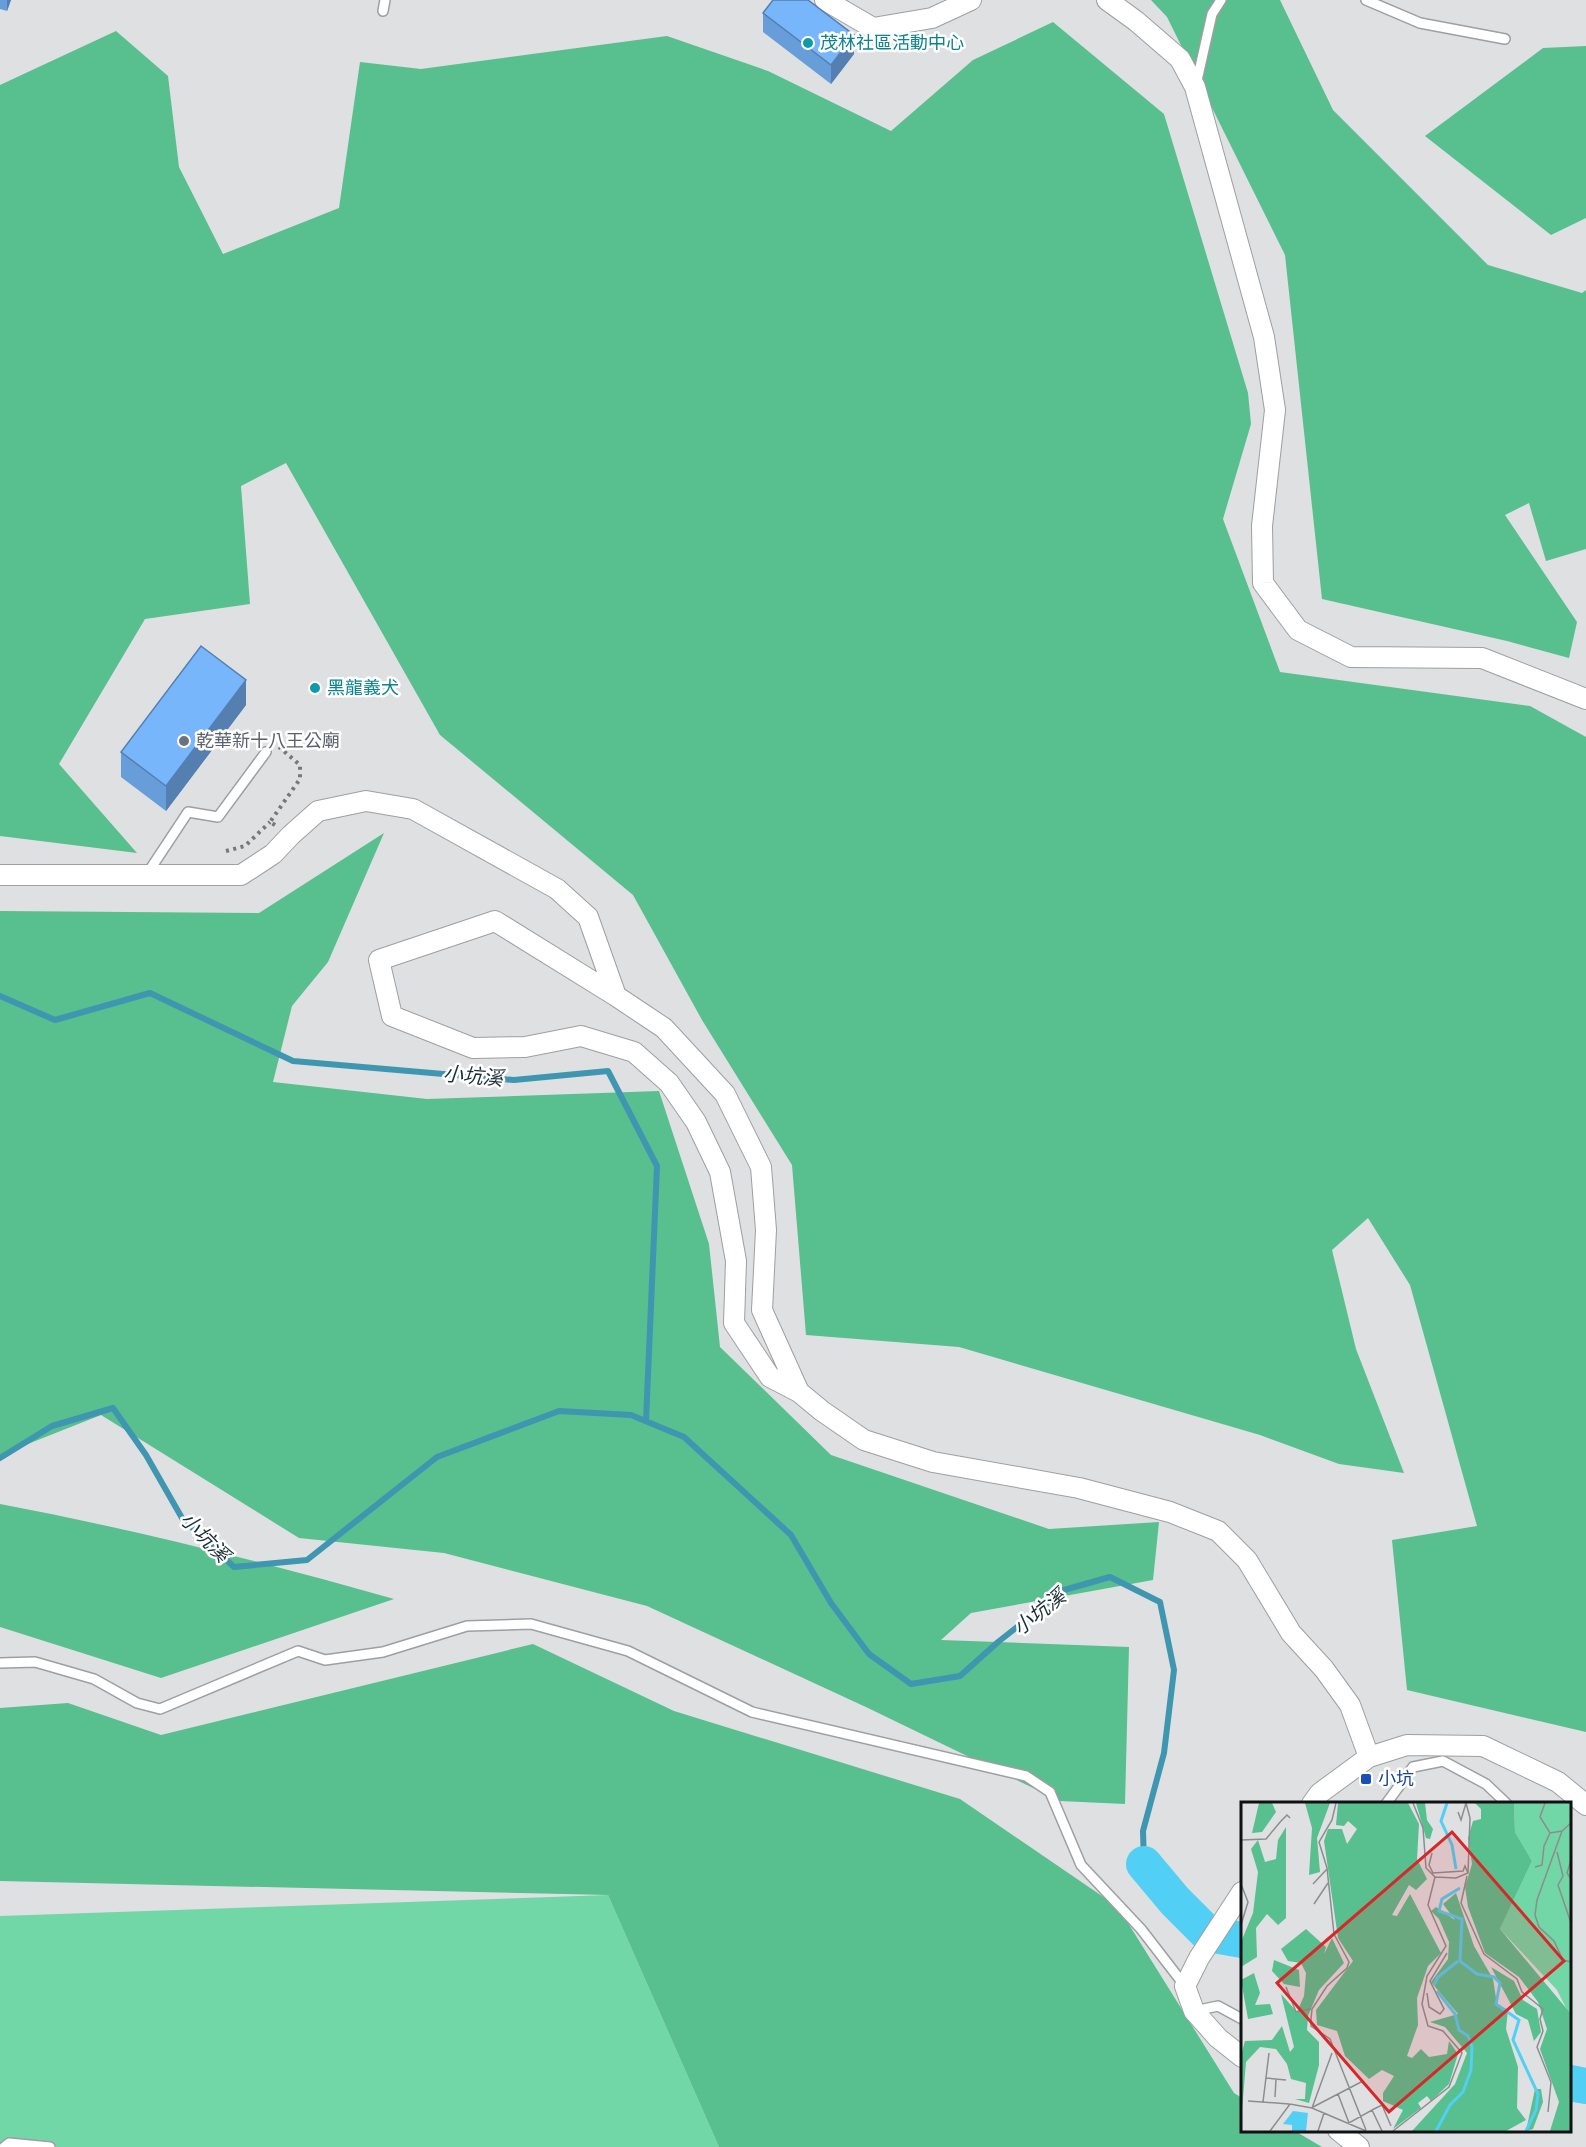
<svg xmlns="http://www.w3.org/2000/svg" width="1586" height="2147" font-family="Raleway,'Noto Sans TC',sans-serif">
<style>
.green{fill:#72d7a6}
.forest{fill:#58bf8f}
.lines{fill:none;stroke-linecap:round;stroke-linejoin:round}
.stream{stroke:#3e96b0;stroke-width:6}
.river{stroke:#52cff4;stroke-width:36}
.lane-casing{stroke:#9d9fa1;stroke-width:12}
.street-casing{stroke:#9d9fa1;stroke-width:22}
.path{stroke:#767779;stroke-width:4;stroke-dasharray:3 4.5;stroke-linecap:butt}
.lane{stroke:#fff;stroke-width:9}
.street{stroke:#fff;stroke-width:20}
.wall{fill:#679dd9}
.shaded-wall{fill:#547fb0}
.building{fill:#78b6fc;stroke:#547fb0;stroke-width:1.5}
.culture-dot{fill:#0f9aa8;stroke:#fff;stroke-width:2}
.worship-dot{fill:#6b7280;stroke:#fff;stroke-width:2}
.transit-dot{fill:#1a4fb4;stroke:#fff;stroke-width:2}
.labels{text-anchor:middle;stroke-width:5;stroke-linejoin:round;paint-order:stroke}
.culture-label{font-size:18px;fill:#0d838f;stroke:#fff;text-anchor:start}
.worship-label{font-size:18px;fill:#5b616d;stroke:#fff;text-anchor:start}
.transit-label{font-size:18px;fill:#164399;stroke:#fff;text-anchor:start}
.water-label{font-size:20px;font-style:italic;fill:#192e35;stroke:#fff}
.inset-river{fill:none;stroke:#52cff4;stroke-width:3}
.inset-road{fill:none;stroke:#8c8d8f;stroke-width:1.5}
.view{fill:#d62828;fill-opacity:0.15;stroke:#d62828;stroke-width:3}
.inset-edge{fill:none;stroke:#101112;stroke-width:3}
</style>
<rect width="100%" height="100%" fill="#dee0e2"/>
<!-- green -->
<path class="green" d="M 608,1895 L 719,2147 L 0,2147 L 0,1916 Z"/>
<!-- forest -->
<path class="forest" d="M 1151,0 L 1280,0 L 1333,110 L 1488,265 L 1582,293 L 1586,290 L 1586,549 L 1546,561 L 1529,503 L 1505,515 L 1577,622 L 1569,658 L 1507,641 L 1322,599 L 1285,255 L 1167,17 Z
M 1053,22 L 1164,114 L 1248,393 L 1251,424 L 1223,519 L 1280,672 L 1530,706 L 1586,737 L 1586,1732 L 1407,1690 L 1392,1540 L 1477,1526 L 1410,1285 L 1368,1218 L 1332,1250 L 1356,1349 L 1404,1473 L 1339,1464 L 1260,1435 L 959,1347 L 806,1335 L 792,1165 L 702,1020 L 633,895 L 440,735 L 286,463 L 241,486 L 250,604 L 145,619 L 59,764 L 137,853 L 0,836 L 0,85 L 116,31 L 168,76 L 179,167 L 223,254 L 339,208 L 360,62 L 421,69 L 667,36 L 768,71 L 891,131 L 973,60 Z
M 1586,46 L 1586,218 L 1551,235 L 1425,136 L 1543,48 Z
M 384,833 L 328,962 L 292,1006 L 273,1082 L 427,1099 L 659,1091 L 709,1244 L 720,1347 L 831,1455 L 1049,1529 L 1159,1522 L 1153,1580 L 971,1613 L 941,1640 L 1129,1647 L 1125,1804 L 1060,1801 L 868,1708 L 647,1606 L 444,1553 L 299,1538 L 101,1415 L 0,1455 L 0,911 L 259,913 Z
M 0,1504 C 132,1529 264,1562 394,1599 L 161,1678 L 0,1627 Z
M 533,1644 L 674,1711 L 960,1799 L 1118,1907 L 1234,2093 L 1242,2098 L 1242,2130 L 1295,2131 L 1322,2147 L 719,2147 L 608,1895 L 0,1881 L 0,1708 L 68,1703 L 161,1735 Z"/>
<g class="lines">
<!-- stream -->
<path class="stream" d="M 0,996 L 55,1020 L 150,993 L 293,1061 L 514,1080 L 608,1071 L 657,1166 L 646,1421
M 0,1458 L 52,1426 L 113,1408 L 146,1455 L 182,1518 L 234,1567 L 307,1560 L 437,1457 L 559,1411 L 631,1415 L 684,1437 L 791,1535 L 831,1603 L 869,1654 L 911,1684 L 960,1676 L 998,1642 L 1064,1590 L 1110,1577 L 1160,1602 L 1174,1670 L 1164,1753 L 1143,1831 L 1144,1864"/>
<!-- river -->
<path class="river" d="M 1144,1864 L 1175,1901 L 1208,1934 L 1242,1940
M 1570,2083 L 1586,2086"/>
<!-- lane casing -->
<g class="lane-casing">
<path id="lane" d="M 1366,0 L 1420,23 L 1505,39
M 383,11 L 385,0
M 1196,85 L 1212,14 L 1221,0
M 147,874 L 188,812 L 218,817 L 266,752
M 0,1663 L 35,1662 L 94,1679 L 137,1703 L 160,1709 L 298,1651 L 325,1660 L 383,1652 L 467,1626 L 531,1624 L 628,1651 L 752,1712 L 1026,1776 L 1050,1792 L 1081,1865 L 1141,1929 L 1185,1986
M 1386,1804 L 1413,1767 L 1443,1761 L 1486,1784 L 1507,1804
M 1194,2011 L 1218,2006 L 1242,2019
M 4,2147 L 9,2143 L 50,2147"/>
</g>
<!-- street casing -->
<g class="street-casing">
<path id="street" d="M 825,0 L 873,28 L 932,18 L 971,0
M 1107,0 L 1136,21 L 1180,59 L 1195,87 L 1264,337 L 1275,410 L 1262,526 L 1263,583 L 1298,630 L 1351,657 L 1482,658 L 1586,699
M 0,875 L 241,875 L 273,854 L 291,835 L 318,811 L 366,801 L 413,809 L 557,889 L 588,917 L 616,996 L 664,1028 L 725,1094 L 761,1167 L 766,1230 L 762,1310 L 799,1392 L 822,1411 L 864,1440 L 933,1462 L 1079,1488 L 1170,1512 L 1218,1531 L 1247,1560 L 1291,1633 L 1324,1669 L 1350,1705 L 1369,1757 L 1407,1745 L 1483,1746 L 1558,1782 L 1586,1805
M 616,996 L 495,921 L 379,960 L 392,1016 L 473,1048 L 525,1047 L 581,1036 L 634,1052 L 669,1083 L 696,1122 L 720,1172 L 736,1261 L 734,1323 L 770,1377 L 799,1392
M 1312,1804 L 1320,1793 L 1369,1757
M 1242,1892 L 1199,1958 L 1185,1986 L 1194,2011 L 1218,2038 L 1242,2057
M 1338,2130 L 1359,2147"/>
</g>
<!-- path -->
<path class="path" d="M 275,825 L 270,822 L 300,779 L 300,765 L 279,747
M 226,851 L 245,846 L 270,822"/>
<!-- lane -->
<use href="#lane" class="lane"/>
<!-- street -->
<use href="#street" class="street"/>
</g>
<!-- wall -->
<path class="wall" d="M 0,0 L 11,0 L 7,11 L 0,9 Z
M 763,13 L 854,54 L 831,84 L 763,32 Z
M 246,705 L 166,811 L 121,777 L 121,752 Z"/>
<!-- shaded-wall -->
<path class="shaded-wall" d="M 7,0 L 11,0 L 7,11 Z
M 854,35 L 854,54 L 831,84 L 831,65 Z
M 246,680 L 246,705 L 166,811 L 166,786 Z"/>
<!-- building -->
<path class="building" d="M 773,0 L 808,0 L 854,35 L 831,65 L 763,13 Z
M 201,646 L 246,680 L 166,786 L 121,752 Z"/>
<!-- markers -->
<g class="culture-dot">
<circle cx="808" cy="43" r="6"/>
<circle cx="315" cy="688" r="6"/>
</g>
<circle class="worship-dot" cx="184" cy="741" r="6"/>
<rect class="transit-dot" x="1360" y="1773" width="12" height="12" rx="3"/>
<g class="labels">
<!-- culture labels -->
<g class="culture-label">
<text x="820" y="49">茂林社區活動中心</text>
<text x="327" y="694">黑龍義犬</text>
</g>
<!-- worship labels -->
<g class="worship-label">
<text x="196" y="747">乾華新十八王公廟</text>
</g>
<!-- transit labels -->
<g class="transit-label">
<text x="1378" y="1785">小坑</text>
</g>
<!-- water labels -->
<g class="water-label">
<text transform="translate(473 1076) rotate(5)" y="7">小坑溪</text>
<text transform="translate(205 1537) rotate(46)" y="7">小坑溪</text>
<text transform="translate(1039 1612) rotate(-38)" y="7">小坑溪</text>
</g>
</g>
<!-- overview -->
<g transform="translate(1241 1802)">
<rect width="330" height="330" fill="#dee0e2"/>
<path d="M 273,1 L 330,1 L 330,216 L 316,188 L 259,127 L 291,59 L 274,30 Z" fill="#72d7a6"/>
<path d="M 18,1 L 31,1 L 35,10 L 21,30 L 11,31 ZM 64,1 L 89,1 L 76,36 L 79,70 L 68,73 L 71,26 ZM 97,1 L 167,1 L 178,22 L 176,57 L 186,77 L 175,88 L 168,83 L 151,113 L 156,114 L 169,92 L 200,151 L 187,164 L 176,196 L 177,223 L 166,254 L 171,256 L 180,247 L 188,255 L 206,252 L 208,239 L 217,252 L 208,282 L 190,299 L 186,294 L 177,301 L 180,306 L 152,327 L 162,308 L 142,299 L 142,291 L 153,274 L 141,268 L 128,277 L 104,254 L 96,229 L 76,223 L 75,208 L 112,159 L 97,136 L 83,39 L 87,27 L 101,27 L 106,42 L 116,27 L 107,19 L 103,24 L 95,23 ZM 175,1 L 184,1 L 186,18 L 192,27 L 189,37 L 185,36 ZM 234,1 L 273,1 L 274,30 L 291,59 L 259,127 L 330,212 L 330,329 L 309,329 L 318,300 L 299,247 L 306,227 L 297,200 L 278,175 L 244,151 L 227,105 L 224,85 L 231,62 L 227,36 L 232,19 L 240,17 L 240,7 ZM 45,25 L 45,116 L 37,123 L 26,112 L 15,126 L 16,155 L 0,165 L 0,140 L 12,111 L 17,70 L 10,47 L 17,38 L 24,60 L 35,57 L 37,38 ZM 215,91 L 233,144 L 252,177 L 256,202 L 267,208 L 265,227 L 277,265 L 276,306 L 285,318 L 265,329 L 171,329 L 214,282 L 226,251 L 204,225 L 189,220 L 217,212 L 190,180 L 207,157 L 208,140 L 198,117 L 190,109 L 195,105 L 214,118 L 202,102 ZM 65,127 L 85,145 L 83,152 L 91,136 L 103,161 L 78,188 L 67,214 L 66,228 L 78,240 L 78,263 L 68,301 L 54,297 L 64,297 L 65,281 L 50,277 L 46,262 L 35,247 L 19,245 L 5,260 L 0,320 L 0,253 L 4,239 L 31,238 L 41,224 L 49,250 L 53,245 L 40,192 L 56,210 L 63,194 L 65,171 L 60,161 L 47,159 L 40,147 ZM 33,158 L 58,168 L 59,185 L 43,182 L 31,169 ZM 250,165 L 273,179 L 282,198 L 296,207 L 300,230 L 293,239 L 287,218 L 275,212 ZM 13,171 L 19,191 L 14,203 L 29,202 L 32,212 L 7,217 L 0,178 ZM 294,287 L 300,287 L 302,300 L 292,327 L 285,329 Z" fill="#58bf8f"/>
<path d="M 52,309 L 67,311 L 65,329 L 51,329 L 51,323 L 42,322 Z" fill="#52cff4"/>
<path class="inset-river" d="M 206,1 L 200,19 L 211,43 L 215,67M 219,86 L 201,97 L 198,109 L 221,117 L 219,159 L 236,172 L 253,175 L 259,181 L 255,202 L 278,218 L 272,238 L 297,292 L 295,308 L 285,329M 193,183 L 197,175 L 217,159M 195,329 L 209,303 L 222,290 L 230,268 L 231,245 L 227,234 L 218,228 L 214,212 L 196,189"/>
<path class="inset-road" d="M 95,1 L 91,18 L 78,40 L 86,66 L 93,132 L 108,160 L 106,166 L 86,184 L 71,207 L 70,217 L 70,224 L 89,237 L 125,328M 304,1 L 299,15 L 309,31 L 321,29 L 330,21M 217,10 L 220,18 L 225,1M 321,29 L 296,98 L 294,113 L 298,125 L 313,139 L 322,158 L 330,160M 0,38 L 25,37 L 40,19 L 46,13 L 49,16M 316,50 L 322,74 L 317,83 L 330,121M 191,51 L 188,63 L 192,71 L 222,69 L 224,64 L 227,71M 330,58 L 326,71 L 330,77M 294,65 L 301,63 L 303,44 L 309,31M 226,74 L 220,101 L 243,152 L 276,177 L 281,190 L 302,207 L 299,217 L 302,229 L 296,245 L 310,280 L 307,310M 194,75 L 215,76 L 227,71 L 229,16 L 225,1M 0,82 L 7,100 L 0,123M 72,82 L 86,67M 73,102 L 87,81M 45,185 L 55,210 L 70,207M 186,191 L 188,205 L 199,212 L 203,207 L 189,179 L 206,151M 25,276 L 45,278M 97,292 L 108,321 L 131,308 L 141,329M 34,295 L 35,277M 7,299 L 48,302M 22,300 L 28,251M 72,305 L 122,279M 71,306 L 91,251M 131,308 L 141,303 L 150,324M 29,329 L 49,302 L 71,306 L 125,329M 77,329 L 83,311M 152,329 L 208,285 L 221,251 L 202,229 L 187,224 L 181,202 L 186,174 L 205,144 L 187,103 L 194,75 L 185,66 L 182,26 L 172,1"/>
<path class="view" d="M 211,30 L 323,159 L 148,310 L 36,181 Z"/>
<rect width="330" height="330" class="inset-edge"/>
</g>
</svg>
